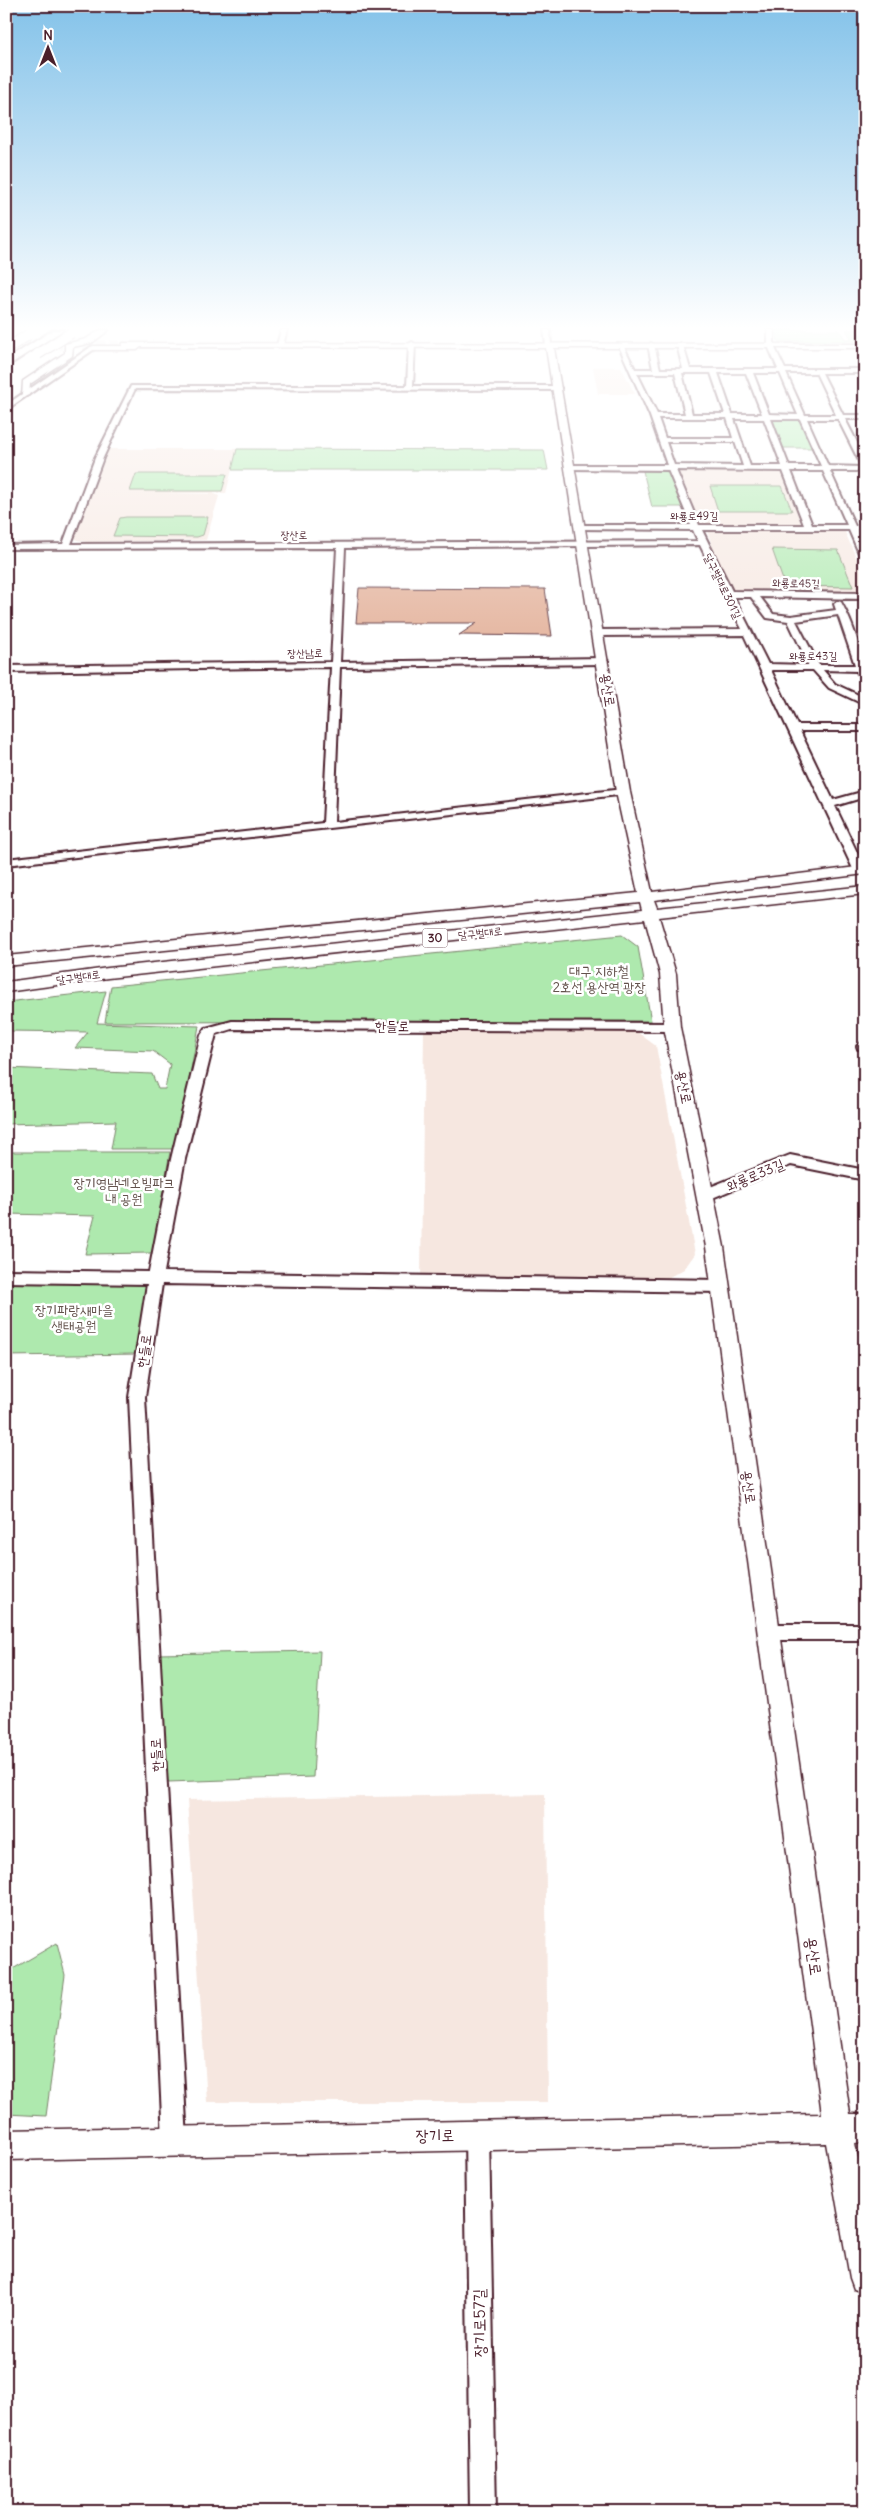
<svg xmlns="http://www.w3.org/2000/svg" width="871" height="2518" font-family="Delius,'Poor Story',sans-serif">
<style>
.built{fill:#f6e7e0}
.green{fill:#aee9ae;stroke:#7c846c}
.building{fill:#e2ae96;stroke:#4a1f2b}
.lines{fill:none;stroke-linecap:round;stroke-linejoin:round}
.major-tunnel{stroke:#dbd2d5;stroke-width:9;stroke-dasharray:9 4.5;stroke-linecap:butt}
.minor-casing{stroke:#4a1f2b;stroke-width:4}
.major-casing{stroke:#4a1f2b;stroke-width:3}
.highway-casing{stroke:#4a1f2b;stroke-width:4}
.minor{fill:#fff;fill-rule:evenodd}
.major{fill:#fff;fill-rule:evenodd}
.highway{fill:#fff;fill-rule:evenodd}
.highway-bridge-casing{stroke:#4a1f2b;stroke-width:12;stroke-linecap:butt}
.highway-bridge{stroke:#fff;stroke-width:10}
.labels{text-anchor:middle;stroke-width:5;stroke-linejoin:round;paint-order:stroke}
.far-street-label{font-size:11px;fill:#4a1f2b;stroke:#fff}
.shield{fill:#fff;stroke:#80626b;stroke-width:1}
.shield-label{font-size:12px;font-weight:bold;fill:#4a1f2b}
.street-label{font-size:14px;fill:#4a1f2b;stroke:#fff}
.park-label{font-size:14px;fill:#63524c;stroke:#fff}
.near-street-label{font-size:16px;fill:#4a1f2b;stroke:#fff}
</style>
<rect width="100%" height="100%" fill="#fff"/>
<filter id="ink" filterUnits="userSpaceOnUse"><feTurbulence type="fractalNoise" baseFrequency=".02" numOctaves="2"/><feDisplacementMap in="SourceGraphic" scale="10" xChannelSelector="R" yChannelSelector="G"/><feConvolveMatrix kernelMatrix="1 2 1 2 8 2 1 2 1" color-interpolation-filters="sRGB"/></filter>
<g filter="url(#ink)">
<!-- built -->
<path class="built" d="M 593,367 L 621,367 L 635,394 L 598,394 Z
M 109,449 L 237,449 L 226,493 L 161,494 L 215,494 L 219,496 L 206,540 L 87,542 L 77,540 L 74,537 Z
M 679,469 L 782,470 L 801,524 L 797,526 L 704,526 L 697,523 L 675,470 Z
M 710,529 L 839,529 L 845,532 L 865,578 L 865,593 L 734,592 L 728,589 L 707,531 Z
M 424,1030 L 637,1032 L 656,1046 L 695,1254 L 684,1269 L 664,1280 L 421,1277 Z
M 545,1794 L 548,2102 L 207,2102 L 187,1800 Z"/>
<!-- green -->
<path class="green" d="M 779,330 L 839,330 L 845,339 L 852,339 L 846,330 L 857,330 L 865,341 L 778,341 L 776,331 Z
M 767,418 L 804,418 L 817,448 L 779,448 Z
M 237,449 L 544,450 L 548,470 L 232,470 Z
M 642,467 L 669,468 L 685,507 L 652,507 Z
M 136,474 L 227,474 L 222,491 L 130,491 Z
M 710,486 L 782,486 L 792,511 L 718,511 Z
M 126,517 L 208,517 L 203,535 L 197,537 L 113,536 L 120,518 Z
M 772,549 L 838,550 L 853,587 L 785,586 Z
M 622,935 L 638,947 L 651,1021 L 105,1022 L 111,986 Z
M 106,991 L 97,1023 L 199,1026 L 176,1149 L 111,1149 L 116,1121 L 6,1124 L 6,1068 L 152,1074 L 158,1089 L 165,1089 L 170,1064 L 153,1051 L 75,1048 L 88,1032 L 6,1031 L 6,1002 Z
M 6,1152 L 170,1152 L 152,1253 L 85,1254 L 95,1216 L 6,1214 Z
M 6,1280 L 146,1282 L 138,1354 L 6,1356 Z
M 320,1651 L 313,1777 L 168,1782 L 157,1654 Z
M 57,1943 L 65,1975 L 46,2116 L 6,2114 L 6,1973 Z"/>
<!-- building -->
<path class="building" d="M 359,588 L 545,589 L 552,636 L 459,635 L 477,623 L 356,623 Z"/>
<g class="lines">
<!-- major-tunnel -->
<path class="major-tunnel" d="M 6,345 L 62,346
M 83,345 L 126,345"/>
<!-- minor casing -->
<g class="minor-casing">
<path id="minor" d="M 6,330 L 10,330 L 6,332 Z
M 281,330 L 287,330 L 283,345 L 280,347 L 277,345 Z
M 544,330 L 550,330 L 551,346 L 546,345 Z
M 768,330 L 774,330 L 774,346 L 785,369 L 865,369 L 865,373 L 822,373 L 843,415 L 865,415 L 865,419 L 845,419 L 865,458 L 865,471 L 830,471 L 855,526 L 865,526 L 865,530 L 857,530 L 865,548 L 865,560 L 861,558 L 849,530 L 702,530 L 732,591 L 865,593 L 865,599 L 760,597 L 773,614 L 791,616 L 836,610 L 834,604 L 838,601 L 841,602 C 853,623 865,658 865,682 L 860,679 L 857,671 L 823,670 L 835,684 L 865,698 L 865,705 L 829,688 L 813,670 L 771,670 L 797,725 L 865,725 L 865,731 L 800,731 L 833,800 L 865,791 L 865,797 L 835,806 L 865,869 L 864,873 L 860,874 L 854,871 L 744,635 L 598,636 L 593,633 L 598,630 L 742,629 L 725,596 L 722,594 L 723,592 L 700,545 L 345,548 L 340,662 L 603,658 L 608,661 L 603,664 L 340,667 L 334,822 L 623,789 L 628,792 L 627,794 L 6,865 L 6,859 L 323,823 L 331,667 L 6,672 L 6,666 L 331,662 L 337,548 L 6,549 L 6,545 L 63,544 L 95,458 L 131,386 L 407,386 L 409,344 L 412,342 L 415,344 L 413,386 L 558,386 L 561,388 L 558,390 L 135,389 L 103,458 L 71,544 L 698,541 L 693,530 L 576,529 L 575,527 L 579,525 L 691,525 L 668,470 L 570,469 L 566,467 L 570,465 L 667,465 L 650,416 L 618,344 L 623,345 L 635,369 L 653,369 L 648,345 L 651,343 L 654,345 L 660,369 L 683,369 L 677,345 L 680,343 L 683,345 L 690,369 L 778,369 L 768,346 ZM 637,373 L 675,373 L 685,414 L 657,414 ZM 682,373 L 711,373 L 725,414 L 692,414 ZM 718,373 L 746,373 L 762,414 L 732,414 ZM 753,373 L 780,373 L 798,415 L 769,414 ZM 786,373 L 816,373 L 836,415 L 805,415 ZM 658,418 L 727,418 L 733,438 L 665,438 ZM 734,419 L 764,419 L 782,466 L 750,466 ZM 771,419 L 800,419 L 821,466 L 789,466 ZM 807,419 L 838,419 L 862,467 L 828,466 ZM 666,442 L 735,442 L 743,466 L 674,465 ZM 676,470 L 783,471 L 804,525 L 699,525 ZM 791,471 L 823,471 L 847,525 L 812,525 ZM 734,597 L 751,597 L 767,618 L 788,621 L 809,665 L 768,664 ZM 838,615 L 855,665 L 819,665 L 796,621 Z
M 91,347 L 96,348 L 6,410 L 6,405 Z
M 232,1021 L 672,1023 L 678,1027 L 672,1031 L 232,1029 L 216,1034 L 185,1159 L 164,1272 L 721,1280 L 726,1282 L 729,1286 L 726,1290 L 721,1292 L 162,1284 L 145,1397 L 187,2140 L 183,2148 L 175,2152 L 167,2148 L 163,2140 L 129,1397 L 147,1284 L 6,1282 L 6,1270 L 149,1272 L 171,1159 L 201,1035 L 206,1028 Z
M 865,1040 L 865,1050 L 858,1049 L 857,1046 Z
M 790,1155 L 865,1170 L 865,1180 L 791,1165 L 710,1199 L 705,1200 L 698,1195 L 700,1191 Z
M 769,1624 L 865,1624 L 865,1640 L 769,1640 L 762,1638 L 760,1632 L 762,1626 Z
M 477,2122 L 485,2126 L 489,2134 L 496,2512 L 470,2512 L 465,2134 L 469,2126 Z"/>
</g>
<!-- major casing -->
<g class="major-casing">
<path id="major" d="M 100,330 L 109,330 L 92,343 L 73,347 L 72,356 L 30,384 L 29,395 L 22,397 L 23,381 L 65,353 L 65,344 L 86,339 Z
M 123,343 L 865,344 L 865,348 L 554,348 L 630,792 L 652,892 L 865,866 L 865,874 L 654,900 L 657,908 L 865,886 L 865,894 L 659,917 L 676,974 L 680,1027 L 724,1247 L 850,2114 L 865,2114 L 865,2142 L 855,2143 L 865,2194 L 865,2293 L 854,2289 L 850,2278 L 826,2143 L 6,2160 L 6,2130 L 822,2114 L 706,1247 L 664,1027 L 660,974 L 645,919 L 108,978 L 6,992 L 6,982 L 108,968 L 642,910 L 640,902 L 6,966 L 6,956 L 638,893 L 616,792 L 546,348 L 141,347 L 137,350 L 93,350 L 89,348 L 93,346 L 122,346 Z"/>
</g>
<!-- highway casing -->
<g class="highway-casing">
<path id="highway" d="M 53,330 L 63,330 L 6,367 L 6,360 Z"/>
</g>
<!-- minor -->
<use href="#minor" class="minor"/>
<!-- major -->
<use href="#major" class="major"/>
<!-- highway -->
<use href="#highway" class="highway"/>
<!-- highway-bridge casing -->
<g class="highway-bridge-casing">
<path id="highway-bridge" d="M 6,349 L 28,335
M 38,354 L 71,333"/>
</g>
<!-- highway-bridge -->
<use href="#highway-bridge" class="highway-bridge"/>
</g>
</g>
<!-- sky -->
<linearGradient id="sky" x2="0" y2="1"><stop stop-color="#83c2e9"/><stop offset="0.48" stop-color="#fff"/><stop offset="1" stop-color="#fff" stop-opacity="0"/></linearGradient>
<rect width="871" height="682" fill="url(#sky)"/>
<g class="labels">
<!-- far-street labels -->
<g class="far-street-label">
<text x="694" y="520">와룡로49길</text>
<text x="294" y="539">장산로</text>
<text transform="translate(796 583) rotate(1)" y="4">와룡로45길</text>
<text transform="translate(723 586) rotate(64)" y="4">달구벌대로301길</text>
<text transform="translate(305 653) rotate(-1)" y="4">장산남로</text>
<text x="813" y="660">와룡로43길</text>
<text transform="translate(480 933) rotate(-6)" y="4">달구벌대로</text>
<text transform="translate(78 977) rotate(-8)" y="4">달구벌대로</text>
</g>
<!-- shield labels -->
<rect class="shield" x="422.5" y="928.5" width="25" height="19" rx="4"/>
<g class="shield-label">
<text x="435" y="942">30</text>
</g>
<!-- street labels -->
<g class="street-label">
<text transform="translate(608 690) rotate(81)" y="5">용산로</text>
<text x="392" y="1031">한들로</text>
<text transform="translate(684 1087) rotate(79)" y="5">용산로</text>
<text transform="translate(755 1175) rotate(-23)" y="5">와룡로33길</text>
<text transform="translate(144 1351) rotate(-82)" y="5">한들로</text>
<text transform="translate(749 1487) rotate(82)" y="5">용산로</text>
<text transform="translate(156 1755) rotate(-93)" y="5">한들로</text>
</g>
<!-- park labels -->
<g class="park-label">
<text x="599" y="976">대구 지하철<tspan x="599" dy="16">2호선 용산역 광장</tspan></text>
<text x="124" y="1188">장기영남네오빌파크<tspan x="124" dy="16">내 공원</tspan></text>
<text x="74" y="1315">장기파랑새마을<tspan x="74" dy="16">생태공원</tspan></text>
</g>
<!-- near-street labels -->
<g class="near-street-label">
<text transform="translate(814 1956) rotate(82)" y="6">용산로</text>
<text transform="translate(435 2135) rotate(-1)" y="6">장기로</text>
<text transform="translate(479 2323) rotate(-91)" y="6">장기로57길</text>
</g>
</g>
<!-- margin -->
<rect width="871" height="2518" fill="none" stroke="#fff" stroke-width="25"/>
<rect x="12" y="12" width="846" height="2493" fill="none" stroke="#4a1f2b" stroke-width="2" filter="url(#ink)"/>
<!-- north arrow -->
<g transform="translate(48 48)" stroke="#ffffff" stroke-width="4" paint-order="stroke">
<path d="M0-4L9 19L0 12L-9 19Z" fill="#4a1f2b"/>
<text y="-8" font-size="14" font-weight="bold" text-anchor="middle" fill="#4a1f2b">N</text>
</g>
</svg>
